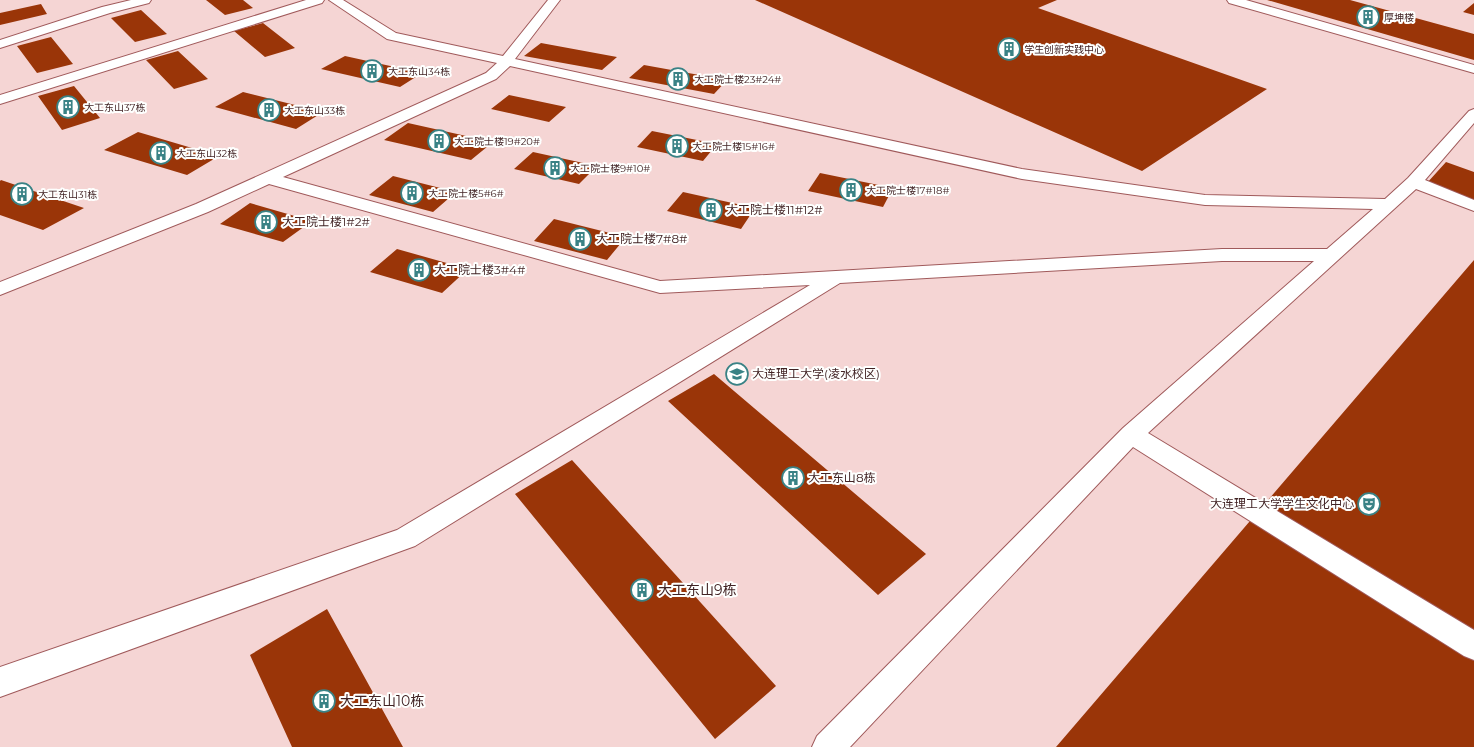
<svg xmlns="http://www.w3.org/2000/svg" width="1474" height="747" font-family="Montserrat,'Noto Sans SC',sans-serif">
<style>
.building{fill:#9a3508}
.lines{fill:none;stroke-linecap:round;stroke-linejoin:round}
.street-casing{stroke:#a05a5b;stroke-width:2}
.street{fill:#fff;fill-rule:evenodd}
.labels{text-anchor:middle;stroke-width:4;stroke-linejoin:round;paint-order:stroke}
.far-poi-label{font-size:10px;fill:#412324;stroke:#fefffe;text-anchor:start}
.poi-label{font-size:12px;fill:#412324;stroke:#fefffe;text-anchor:start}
.near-poi-label{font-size:14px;fill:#412324;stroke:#fefffe;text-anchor:start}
</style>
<rect width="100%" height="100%" fill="#f5d5d4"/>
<!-- building -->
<path class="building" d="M 206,0 L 243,0 L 253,8 L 225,15 Z
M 755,0 L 1057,0 L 1038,8 L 1267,89 L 1142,171 Z
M 1267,0 L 1350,0 L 1474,34 L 1474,60 Z
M 1474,3 L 1474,15 L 1463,12 Z
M 41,4 L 47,14 L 0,25 L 0,13 Z
M 141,10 L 167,34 L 135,42 L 111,18 Z
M 263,23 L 295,48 L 265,57 L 234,31 Z
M 51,37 L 73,64 L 37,73 L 17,46 Z
M 541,43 L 617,57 L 602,70 L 524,56 Z
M 178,51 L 208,79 L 174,89 L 146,60 Z
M 345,56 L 422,73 L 400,87 L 321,69 Z
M 644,65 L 727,80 L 714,94 L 629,78 Z
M 74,86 L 100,118 L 62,130 L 38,96 Z
M 243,92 L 323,112 L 296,129 L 215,107 Z
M 509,95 L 566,107 L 549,122 L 491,109 Z
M 408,123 L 493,142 L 471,160 L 384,140 Z
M 652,131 L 717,144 L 703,161 L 637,147 Z
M 138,132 L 219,156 L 187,175 L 104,150 Z
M 533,152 L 597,166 L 579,184 L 514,169 Z
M 1446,162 L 1474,172 L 1474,200 L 1427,183 Z
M 820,173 L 893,188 L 883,207 L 808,191 Z
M 393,176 L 456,192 L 433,212 L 369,195 Z
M 1,180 L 84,208 L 43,230 L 0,215 L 0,181 Z
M 683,192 L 755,208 L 741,229 L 667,211 Z
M 250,203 L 312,221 L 283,242 L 220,224 Z
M 554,219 L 626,237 L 607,260 L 534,241 Z
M 397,249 L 468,269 L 442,293 L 370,272 Z
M 1474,260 L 1474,747 L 1056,747 Z
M 714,374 L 926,554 L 878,595 L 668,401 Z
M 572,460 L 776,686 L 715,739 L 515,494 Z
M 327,609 L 403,747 L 292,747 L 250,655 Z"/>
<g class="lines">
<!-- street casing -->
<g class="street-casing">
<path id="street" d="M 131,0 L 151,0 L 149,3 L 110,13 L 0,48 L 0,40 L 102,7 Z
M 306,0 L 324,0 L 322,3 L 0,104 L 0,95 Z
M 329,0 L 343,0 L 396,33 L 503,56 L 548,0 L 560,0 L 515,59 L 1022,169 L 1205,195 L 1385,199 L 1408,178 L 1469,111 L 1474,109 L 1474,123 L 1425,180 L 1474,200 L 1474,211 L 1416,189 L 1148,433 L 1474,630 L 1474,660 L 1464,656 L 1133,447 L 850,747 L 812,747 L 817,736 L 1123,428 L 1314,261 L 1222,261 L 840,283 L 415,546 L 0,697 L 0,667 L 397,530 L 810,285 L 660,293 L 269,184 L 208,212 L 0,295 L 0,282 L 196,204 L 486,73 L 497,63 L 387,39 ZM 510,66 L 1022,179 L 1205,205 L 1373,209 L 1327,249 L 1222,249 L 660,281 L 283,177 L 496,79 Z
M 1227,0 L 1246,0 L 1474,65 L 1474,73 L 1229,3 Z"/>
</g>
<!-- street -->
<use href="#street" class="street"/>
</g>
<!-- icons -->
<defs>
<g id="building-ring" transform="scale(1.15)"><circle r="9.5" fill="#fefffe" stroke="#398285" stroke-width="1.5"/><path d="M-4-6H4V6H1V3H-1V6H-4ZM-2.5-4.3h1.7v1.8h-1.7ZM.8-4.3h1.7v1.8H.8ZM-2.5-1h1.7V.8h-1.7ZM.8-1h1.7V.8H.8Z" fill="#398285"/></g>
<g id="university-ring" transform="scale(1.15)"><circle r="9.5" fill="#fefffe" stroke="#398285" stroke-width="1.5"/><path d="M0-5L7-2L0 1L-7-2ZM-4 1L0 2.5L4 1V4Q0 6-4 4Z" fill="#398285"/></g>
<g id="theatre-ring" transform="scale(1.15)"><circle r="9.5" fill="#fefffe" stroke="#398285" stroke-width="1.5"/><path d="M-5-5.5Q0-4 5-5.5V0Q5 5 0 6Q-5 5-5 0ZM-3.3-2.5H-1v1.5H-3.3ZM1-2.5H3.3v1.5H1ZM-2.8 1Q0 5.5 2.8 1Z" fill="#398285"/></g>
</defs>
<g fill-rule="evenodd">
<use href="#building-ring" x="1368" y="17"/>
<use href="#building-ring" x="1009" y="49"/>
<use href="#building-ring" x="372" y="71"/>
<use href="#building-ring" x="678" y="79"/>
<use href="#building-ring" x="68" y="107"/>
<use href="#building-ring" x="269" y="110"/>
<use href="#building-ring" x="439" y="141"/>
<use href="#building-ring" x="677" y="146"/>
<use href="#building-ring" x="161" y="153"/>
<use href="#building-ring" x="555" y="168"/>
<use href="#building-ring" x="851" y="190"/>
<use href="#building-ring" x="412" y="193"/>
<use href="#building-ring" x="22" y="194"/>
<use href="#building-ring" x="711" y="210"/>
<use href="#building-ring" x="266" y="222"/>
<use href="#building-ring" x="580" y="239"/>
<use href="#building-ring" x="419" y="270"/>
<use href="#university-ring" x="737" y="374"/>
<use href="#building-ring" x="793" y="478"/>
<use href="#theatre-ring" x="1369" y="504"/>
<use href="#building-ring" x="642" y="590"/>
<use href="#building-ring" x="324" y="701"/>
</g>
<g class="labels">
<!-- far-poi labels -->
<g class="far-poi-label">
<text x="1384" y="21">厚坤楼</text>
<text x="1024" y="53">学生创新实践中心</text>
<text x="388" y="75">大工东山34栋</text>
<text x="694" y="83">大工院士楼23#24#</text>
<text x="84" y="111">大工东山37栋</text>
<text x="284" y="114">大工东山33栋</text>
<text x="454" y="145">大工院士楼19#20#</text>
<text x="692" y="150">大工院士楼15#16#</text>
<text x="176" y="157">大工东山32栋</text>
<text x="570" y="172">大工院士楼9#10#</text>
<text x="866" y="194">大工院士楼17#18#</text>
<text x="428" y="197">大工院士楼5#6#</text>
<text x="38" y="198">大工东山31栋</text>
</g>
<!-- poi labels -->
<g class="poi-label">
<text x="726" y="214">大工院士楼11#12#</text>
<text x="282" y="226">大工院士楼1#2#</text>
<text x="596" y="243">大工院士楼7#8#</text>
<text x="434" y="274">大工院士楼3#4#</text>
<text x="752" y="378">大连理工大学(凌水校区)</text>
<text x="808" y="482">大工东山8栋</text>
<text x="1354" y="508" text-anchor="end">大连理工大学学生文化中心</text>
</g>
<!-- near-poi labels -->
<g class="near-poi-label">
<text x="658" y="595">大工东山9栋</text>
<text x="340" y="706">大工东山10栋</text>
</g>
</g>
</svg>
